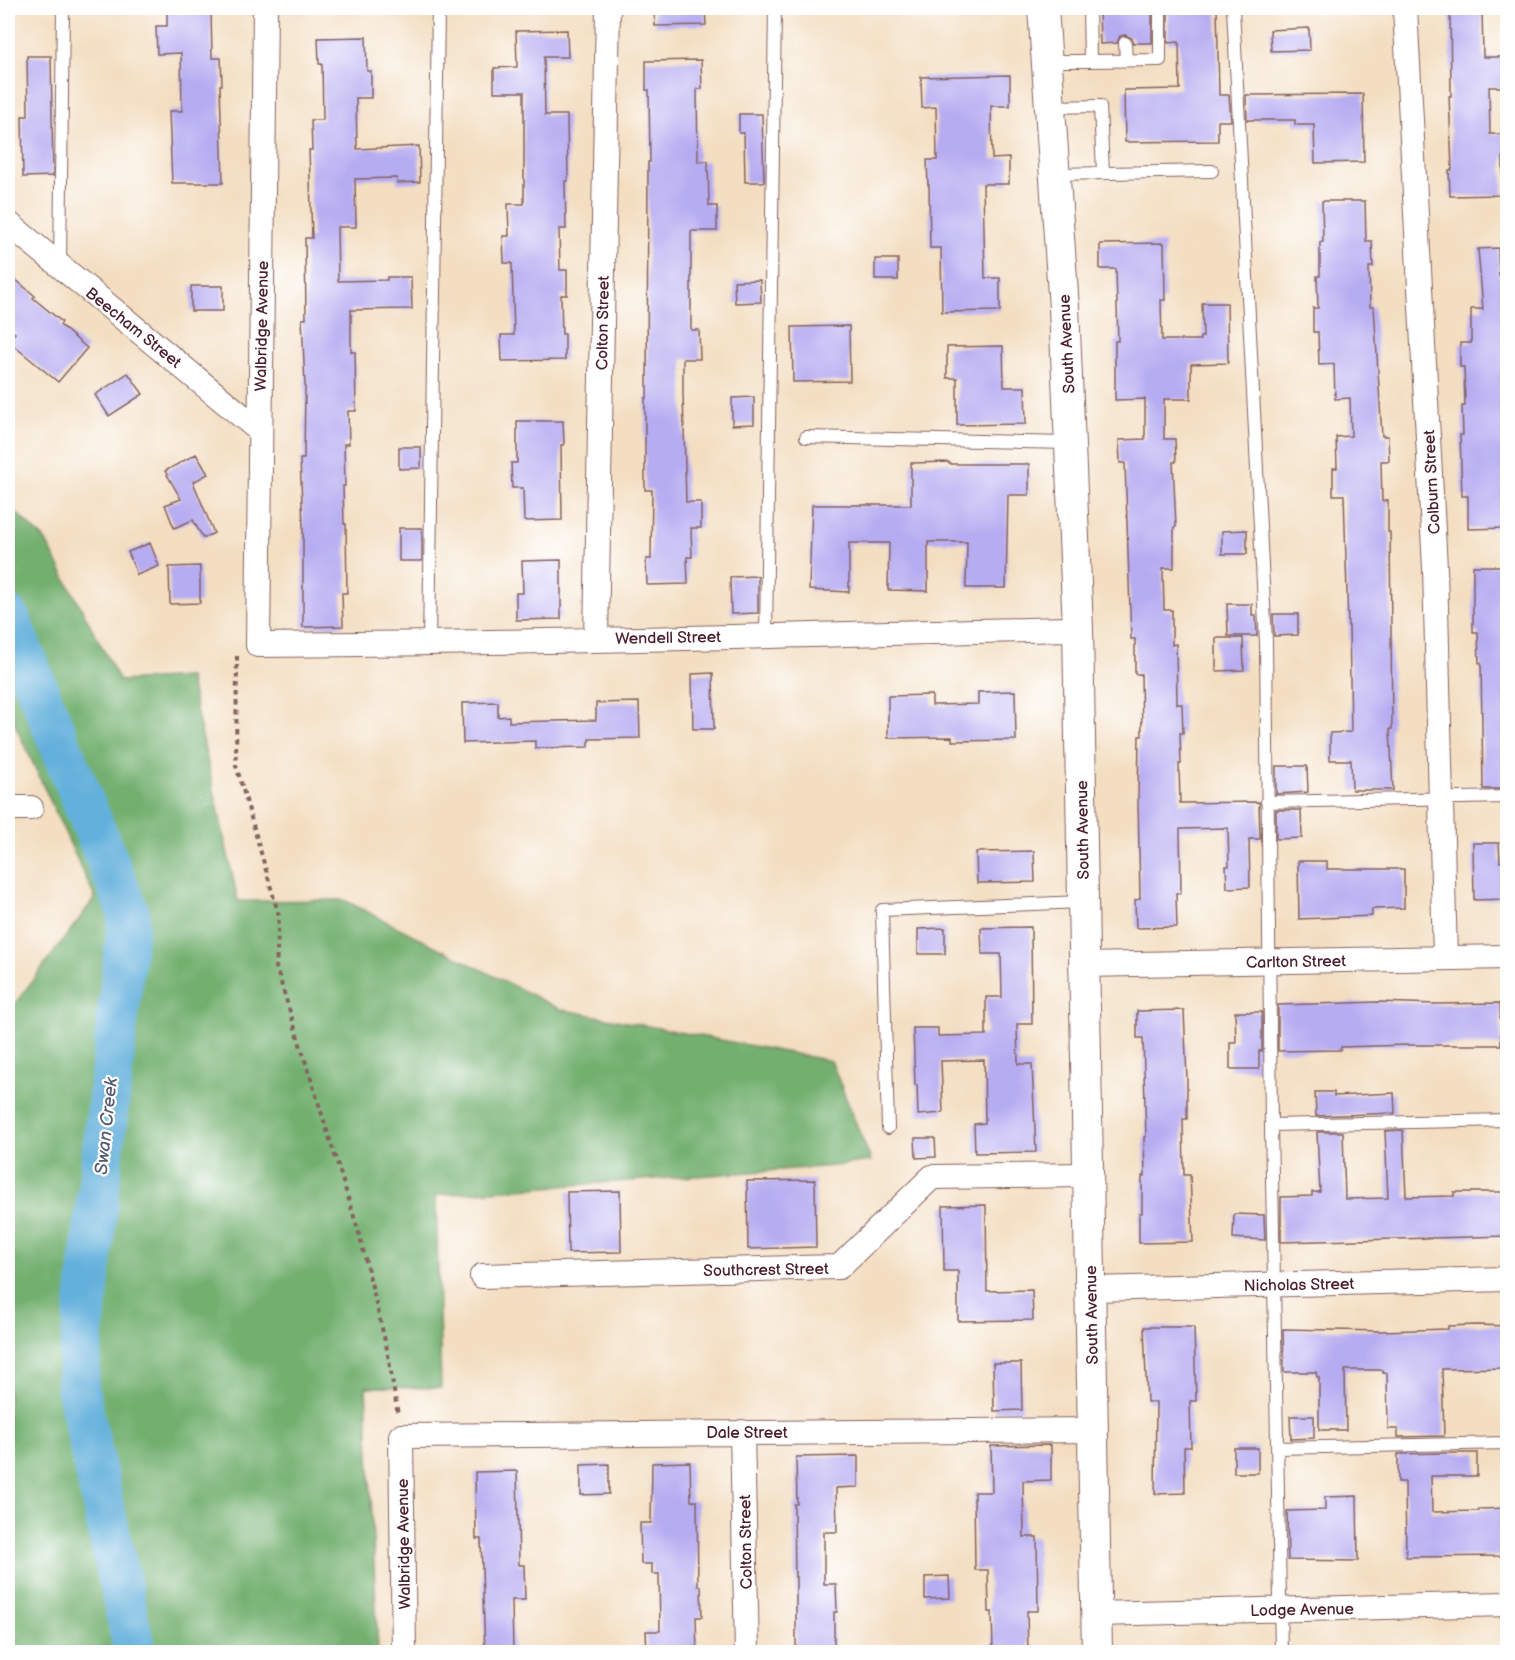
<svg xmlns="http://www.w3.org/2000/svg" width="1515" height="1660" font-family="'Balsamiq Sans',sans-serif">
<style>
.forest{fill:#73b06f;stroke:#5e684d;stroke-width:1.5}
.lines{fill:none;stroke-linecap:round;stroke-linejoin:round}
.river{stroke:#63b0dc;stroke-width:42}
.building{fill:#b6acf1}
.service-casing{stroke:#856260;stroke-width:14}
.minor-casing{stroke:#856260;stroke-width:26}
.tertiary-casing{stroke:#856260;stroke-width:32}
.path{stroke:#856260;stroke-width:4;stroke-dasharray:4.5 4.5;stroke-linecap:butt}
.service{stroke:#fff;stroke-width:12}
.minor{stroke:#fff;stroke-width:24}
.tertiary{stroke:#fff;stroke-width:30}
.labels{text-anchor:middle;stroke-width:4.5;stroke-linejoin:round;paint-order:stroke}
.street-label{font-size:16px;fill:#4a1f2b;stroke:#fff}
.water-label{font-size:18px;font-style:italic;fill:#545972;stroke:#fff}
</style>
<rect width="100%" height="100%" fill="#fff"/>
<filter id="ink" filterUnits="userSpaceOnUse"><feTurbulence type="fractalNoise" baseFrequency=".0167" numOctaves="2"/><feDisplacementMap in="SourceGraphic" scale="12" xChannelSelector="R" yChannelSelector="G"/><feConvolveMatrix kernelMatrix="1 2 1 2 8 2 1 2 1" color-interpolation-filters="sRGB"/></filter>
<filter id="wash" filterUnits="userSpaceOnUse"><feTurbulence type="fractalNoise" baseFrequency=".008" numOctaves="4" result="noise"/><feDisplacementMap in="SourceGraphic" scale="24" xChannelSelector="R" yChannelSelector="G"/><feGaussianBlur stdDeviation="1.35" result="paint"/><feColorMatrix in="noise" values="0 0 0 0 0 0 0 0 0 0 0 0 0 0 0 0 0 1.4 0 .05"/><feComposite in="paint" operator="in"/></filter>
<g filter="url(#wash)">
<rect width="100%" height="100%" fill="#f3dec1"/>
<!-- forest -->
<path class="forest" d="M 8,505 L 45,540 L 120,681 L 189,677 L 238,901 L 344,900 L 559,1009 L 831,1061 L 871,1161 L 834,1166 L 436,1195 L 441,1388 L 366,1387 L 378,1652 L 12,1652 L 8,1470 L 8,1013 L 95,898 L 8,709 Z"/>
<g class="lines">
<!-- river -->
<path class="river" d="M 8,617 L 129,914 L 77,1386 L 135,1652"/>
</g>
<g id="blocks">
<!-- building -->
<path class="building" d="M 167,8 L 211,8 L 212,58 L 221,58 L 222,85 L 220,85 L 223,183 L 172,183 L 169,111 L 182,111 L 181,53 L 157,54 L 156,26 L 167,26 Z
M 654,8 L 705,8 L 706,25 L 655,26 Z
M 1099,8 L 1152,8 L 1152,43 L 1133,43 L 1132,38 L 1125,35 L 1120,36 L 1117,43 L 1100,44 Z
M 1168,8 L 1217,8 L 1219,95 L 1229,95 L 1231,121 L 1218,121 L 1218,141 L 1125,142 L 1124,90 L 1180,89 L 1179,42 L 1168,43 Z
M 1450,8 L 1482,8 L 1483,57 L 1508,57 L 1508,87 L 1489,87 L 1490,134 L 1508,134 L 1508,157 L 1503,157 L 1503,195 L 1450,196 L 1449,170 L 1452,170 L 1449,96 L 1451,96 Z
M 1309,28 L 1310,50 L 1271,51 L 1270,30 Z
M 567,30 L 568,57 L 544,57 L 545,115 L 567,115 L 568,181 L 565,181 L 566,229 L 559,229 L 560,270 L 567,270 L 567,295 L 561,295 L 562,334 L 565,334 L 565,360 L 502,361 L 501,335 L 514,335 L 512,263 L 504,263 L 503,236 L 509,236 L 508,204 L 524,204 L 524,92 L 494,92 L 494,68 L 517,67 L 516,31 Z
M 366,37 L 367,71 L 371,71 L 371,98 L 356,98 L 357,149 L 419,146 L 420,182 L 397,183 L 397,178 L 355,179 L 356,227 L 337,227 L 338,281 L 387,280 L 387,277 L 411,277 L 412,309 L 351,310 L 351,352 L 355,352 L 356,411 L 348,411 L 349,444 L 344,444 L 345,486 L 343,486 L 344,524 L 346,524 L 347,593 L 342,593 L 343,626 L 303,627 L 303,525 L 300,459 L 304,459 L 305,386 L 302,319 L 306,319 L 305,238 L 312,238 L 309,150 L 312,150 L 311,120 L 323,120 L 322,64 L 319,64 L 318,38 Z
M 27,56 L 51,56 L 53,176 L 23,177 L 22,116 L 28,116 Z
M 701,60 L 702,89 L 697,89 L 698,162 L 708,161 L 709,206 L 717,206 L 717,231 L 691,231 L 691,330 L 699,330 L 700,359 L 683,359 L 683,393 L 686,502 L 701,502 L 701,528 L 691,528 L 692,557 L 687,557 L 688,584 L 647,585 L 646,559 L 651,559 L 652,490 L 645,490 L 645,398 L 647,398 L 648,162 L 650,162 L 649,90 L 646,90 L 646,61 Z
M 1010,75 L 1010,106 L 991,106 L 992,159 L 1009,158 L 1009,184 L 983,184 L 985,278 L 1000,278 L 1000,311 L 942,312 L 941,248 L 930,248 L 929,185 L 928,185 L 927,160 L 937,160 L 936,107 L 922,108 L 921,77 Z
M 1363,94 L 1364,162 L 1315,163 L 1314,125 L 1295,125 L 1295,120 L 1247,120 L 1246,95 Z
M 739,114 L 762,114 L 764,182 L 745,182 L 744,133 L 739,133 Z
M 1322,201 L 1365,201 L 1366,241 L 1372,241 L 1373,267 L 1369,267 L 1370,307 L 1374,307 L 1382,436 L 1388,436 L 1389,461 L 1381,461 L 1382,501 L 1388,500 L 1388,532 L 1390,532 L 1392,729 L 1390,729 L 1393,790 L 1352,790 L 1351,760 L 1330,760 L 1330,733 L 1351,732 L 1349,626 L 1348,626 L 1344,495 L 1333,495 L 1333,468 L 1337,468 L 1336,437 L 1351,436 L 1350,398 L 1335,399 L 1334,364 L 1319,365 L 1318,332 L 1313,332 L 1313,308 L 1318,308 L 1317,276 L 1320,276 L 1320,242 L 1323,242 Z
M 1164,243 L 1165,300 L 1161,300 L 1162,340 L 1200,340 L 1200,337 L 1203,337 L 1202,303 L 1227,303 L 1228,363 L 1191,364 L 1191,399 L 1164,399 L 1164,439 L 1175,439 L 1176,462 L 1173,462 L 1176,527 L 1174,527 L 1174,568 L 1163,568 L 1164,610 L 1172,610 L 1172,645 L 1176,644 L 1177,704 L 1182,704 L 1183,733 L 1180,733 L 1181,764 L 1179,764 L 1180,803 L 1259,802 L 1260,839 L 1249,839 L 1250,887 L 1227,888 L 1226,866 L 1229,866 L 1228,828 L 1180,829 L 1181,893 L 1176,893 L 1177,927 L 1136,928 L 1135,900 L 1140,899 L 1138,799 L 1139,736 L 1142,736 L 1141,674 L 1135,674 L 1135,639 L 1131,639 L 1125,463 L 1120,463 L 1119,440 L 1145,439 L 1145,399 L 1115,400 L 1115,341 L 1118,341 L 1116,269 L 1100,269 L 1100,244 Z
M 1498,248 L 1499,275 L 1508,275 L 1508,430 L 1503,430 L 1508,528 L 1468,529 L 1468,496 L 1462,496 L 1460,435 L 1463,435 L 1462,406 L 1465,406 L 1464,367 L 1460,367 L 1460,343 L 1471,343 L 1471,309 L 1483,309 L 1478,249 Z
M 875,259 L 898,259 L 898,280 L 875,280 Z
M 8,273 L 35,296 L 33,298 L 62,322 L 60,325 L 87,348 L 58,382 L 8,341 L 15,333 L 8,327 Z
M 760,280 L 761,302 L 735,303 L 734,281 Z
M 191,286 L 223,286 L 223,311 L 191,311 Z
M 849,326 L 850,381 L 793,382 L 792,327 Z
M 1003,346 L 1004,387 L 1025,387 L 1026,424 L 957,425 L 957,378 L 947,378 L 947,347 Z
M 128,373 L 143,394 L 109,416 L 95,395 Z
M 754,397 L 754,424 L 732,425 L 732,398 Z
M 517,421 L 563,421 L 564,445 L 561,445 L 562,520 L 524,521 L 523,488 L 512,488 L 511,463 L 517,463 Z
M 399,447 L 421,447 L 421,468 L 399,469 Z
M 196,454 L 208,474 L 193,482 L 214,533 L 203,538 L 193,520 L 174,528 L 165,505 L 181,499 L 165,471 Z
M 949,462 L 949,464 L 1029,464 L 1029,495 L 1008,495 L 1006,588 L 966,588 L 967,542 L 928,542 L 928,591 L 888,590 L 889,543 L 849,543 L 849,592 L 809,590 L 812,505 L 911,505 L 911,463 Z
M 399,528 L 422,528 L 422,561 L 399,561 Z
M 1247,530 L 1247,554 L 1222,554 L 1222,531 Z
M 150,543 L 159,566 L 137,575 L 128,552 Z
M 561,560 L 561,619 L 516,620 L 516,593 L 523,593 L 522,561 Z
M 200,566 L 200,603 L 170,604 L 169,567 Z
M 1473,566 L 1508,566 L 1508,789 L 1483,789 L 1481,663 L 1479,663 L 1478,632 L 1473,632 Z
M 758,576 L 758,613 L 731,614 L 730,577 Z
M 1227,604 L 1252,604 L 1252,615 L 1256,615 L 1257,636 L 1228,636 Z
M 1273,614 L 1298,614 L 1298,635 L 1274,636 Z
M 1216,638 L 1243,638 L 1244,670 L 1216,671 Z
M 713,673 L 714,729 L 693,729 L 692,674 Z
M 1015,691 L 1016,740 L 952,741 L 952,737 L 888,738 L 888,696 L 932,695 L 932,705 L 978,704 L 978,692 Z
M 498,702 L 498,717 L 509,716 L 509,722 L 596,720 L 596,703 L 639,702 L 640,738 L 589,739 L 589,747 L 535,748 L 535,741 L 463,743 L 462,703 Z
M 1276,766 L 1307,766 L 1308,792 L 1276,794 Z
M 1276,810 L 1301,810 L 1302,838 L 1276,839 Z
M 1473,843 L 1499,843 L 1500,862 L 1508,862 L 1508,899 L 1474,900 Z
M 1034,851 L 1035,882 L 977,883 L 976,852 Z
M 1298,861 L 1327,861 L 1327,869 L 1404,869 L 1404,908 L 1372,909 L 1372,916 L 1299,919 Z
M 1031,927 L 1032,1024 L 1017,1024 L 1018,1064 L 1032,1064 L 1036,1152 L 975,1153 L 974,1124 L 985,1123 L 984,1060 L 941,1061 L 943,1113 L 918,1115 L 917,1085 L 915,1085 L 913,1028 L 938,1028 L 938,1036 L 986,1035 L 986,997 L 1002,997 L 1001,954 L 982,954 L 981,928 Z
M 945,928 L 945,954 L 918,954 L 918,929 Z
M 1379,1002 L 1436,1004 L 1500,1003 L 1501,1045 L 1407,1045 L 1341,1047 L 1341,1050 L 1278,1051 L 1278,1005 Z
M 1184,1010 L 1187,1079 L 1187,1119 L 1183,1119 L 1184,1175 L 1190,1175 L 1193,1242 L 1139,1243 L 1139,1213 L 1142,1213 L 1142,1176 L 1145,1176 L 1144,1137 L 1146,1137 L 1143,1038 L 1137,1038 L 1137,1011 Z
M 1235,1012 L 1262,1012 L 1262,1051 L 1259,1051 L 1259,1069 L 1230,1069 L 1230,1042 L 1236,1042 Z
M 1315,1092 L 1334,1092 L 1334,1096 L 1394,1093 L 1395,1113 L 1316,1116 Z
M 1403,1130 L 1406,1197 L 1454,1196 L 1454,1192 L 1508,1192 L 1508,1236 L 1281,1242 L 1281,1197 L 1312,1196 L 1312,1192 L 1320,1192 L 1317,1132 L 1343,1132 L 1345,1199 L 1388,1198 L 1385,1131 Z
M 915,1138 L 935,1138 L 936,1157 L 916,1158 Z
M 815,1180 L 816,1247 L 748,1249 L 747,1181 Z
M 620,1191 L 621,1252 L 568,1253 L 567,1192 Z
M 986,1205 L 987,1291 L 1032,1290 L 1033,1320 L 958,1321 L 958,1271 L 944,1271 L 943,1206 Z
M 1234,1214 L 1264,1215 L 1265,1240 L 1233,1238 Z
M 1476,1325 L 1508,1326 L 1508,1368 L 1442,1369 L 1444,1436 L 1398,1437 L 1398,1429 L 1388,1429 L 1387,1373 L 1383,1373 L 1383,1370 L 1345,1370 L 1346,1430 L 1319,1430 L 1319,1377 L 1317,1377 L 1316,1372 L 1284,1372 L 1283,1329 L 1382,1331 L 1448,1329 L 1448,1326 Z
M 1144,1327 L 1194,1327 L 1196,1401 L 1190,1401 L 1191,1447 L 1184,1447 L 1185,1493 L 1155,1494 L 1156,1402 L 1147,1402 Z
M 993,1363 L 1021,1363 L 1022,1410 L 994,1411 Z
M 1290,1416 L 1314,1416 L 1314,1438 L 1291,1439 Z
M 1051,1445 L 1051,1480 L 1023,1481 L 1024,1537 L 1037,1537 L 1038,1611 L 1027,1611 L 1028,1653 L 993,1653 L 992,1612 L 989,1612 L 988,1570 L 975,1570 L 974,1492 L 992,1492 L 991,1446 Z
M 1234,1448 L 1258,1448 L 1258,1473 L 1234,1473 Z
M 1445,1453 L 1477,1453 L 1477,1476 L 1431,1476 L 1432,1512 L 1479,1511 L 1479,1509 L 1508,1508 L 1508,1556 L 1406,1557 L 1405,1482 L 1398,1482 L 1398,1454 Z
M 858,1456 L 858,1487 L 836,1488 L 837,1532 L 824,1532 L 824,1584 L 836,1584 L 837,1612 L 834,1612 L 834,1653 L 796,1653 L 796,1577 L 795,1577 L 794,1504 L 797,1504 L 796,1457 Z
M 690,1462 L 691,1501 L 697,1501 L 698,1586 L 701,1586 L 702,1617 L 696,1617 L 697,1653 L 647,1653 L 646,1631 L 660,1631 L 659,1574 L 652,1574 L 652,1564 L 641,1564 L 640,1523 L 651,1523 L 652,1463 Z
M 609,1464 L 609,1494 L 581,1495 L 581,1465 Z
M 517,1471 L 519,1565 L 524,1565 L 525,1600 L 512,1600 L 513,1653 L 485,1653 L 481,1539 L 476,1539 L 475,1472 Z
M 1357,1496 L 1358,1561 L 1288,1560 L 1287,1511 L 1325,1510 L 1325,1497 Z
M 949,1576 L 950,1598 L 925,1599 L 925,1577 Z"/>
</g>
</g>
<g filter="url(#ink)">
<use href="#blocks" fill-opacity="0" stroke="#856260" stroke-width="1.5"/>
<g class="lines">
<!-- service casing -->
<g class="service-casing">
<path id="service" d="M 1089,8 L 1090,61 L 1160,60 L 1160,8
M 1233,8 L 1266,642 L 1271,1125 L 1281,1652
M 1125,43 L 1126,60
M 1046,61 L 1090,61
M 1051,107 L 1100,106 L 1103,173
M 1056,174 L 1212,171
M 60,267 L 63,8
M 806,437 L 1069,443
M 766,635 L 775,8
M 429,645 L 438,8
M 1267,802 L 1508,797
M 1271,1125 L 1508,1120
M 888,1128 L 882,910 L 1082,902
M 1277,1448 L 1508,1443"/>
</g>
<!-- minor casing -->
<g class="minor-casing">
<path id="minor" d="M 265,8 L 258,645 C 531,644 805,634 1078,629
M 1405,8 L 1435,568 L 1445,958
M 8,223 L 260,431
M 596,639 L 608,8
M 8,808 L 31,808
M 1084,965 L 1508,957
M 482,1276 L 839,1267 L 932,1177 L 1087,1175
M 1090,1289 L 1508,1279
M 742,1432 L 747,1652
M 1096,1614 L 1508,1604
M 404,1652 L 401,1436 L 1093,1430"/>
</g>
<!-- tertiary casing -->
<g class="tertiary-casing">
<path id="tertiary" d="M 1043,8 L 1064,308 L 1078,629 L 1097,1652"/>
</g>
<!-- path -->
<path class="path" d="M 237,656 L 236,765 L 279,916 L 276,967 L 359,1233 L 387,1349 L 398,1415"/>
<!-- service -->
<use href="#service" class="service"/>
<!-- minor -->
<use href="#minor" class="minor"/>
<!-- tertiary -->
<use href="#tertiary" class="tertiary"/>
</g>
</g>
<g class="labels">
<!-- street labels -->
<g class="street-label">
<text transform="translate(602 323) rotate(-89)" y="6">Colton Street</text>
<text transform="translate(261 326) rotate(-89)" y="6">Walbridge Avenue</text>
<text transform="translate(134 327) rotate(39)" y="6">Beecham Street</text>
<text transform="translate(1066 344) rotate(-93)" y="6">South Avenue</text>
<text transform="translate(1431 482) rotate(-93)" y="6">Colburn Street</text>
<text transform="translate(668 637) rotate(-1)" y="6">Wendell Street</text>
<text transform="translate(1082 830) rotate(-91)" y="6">South Avenue</text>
<text transform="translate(1296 961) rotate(-1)" y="6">Carlton Street</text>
<text transform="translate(766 1269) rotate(-1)" y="6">Southcrest Street</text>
<text transform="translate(1299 1284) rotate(-1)" y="6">Nicholas Street</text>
<text transform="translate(1091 1315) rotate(-91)" y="6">South Avenue</text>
<text x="747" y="1438">Dale Street</text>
<text transform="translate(745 1542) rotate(-91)" y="6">Colton Street</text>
<text transform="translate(403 1544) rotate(-91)" y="6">Walbridge Avenue</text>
<text transform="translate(1302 1609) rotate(-1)" y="6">Lodge Avenue</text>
</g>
<!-- water labels -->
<g class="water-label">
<text transform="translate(106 1126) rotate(-84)" y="6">Swan Creek</text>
</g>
</g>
<!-- margin -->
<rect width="1515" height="1660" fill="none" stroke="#fff" stroke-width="30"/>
</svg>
